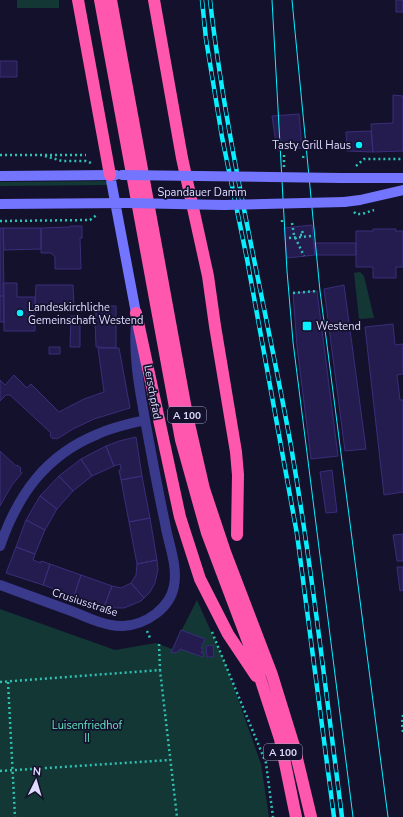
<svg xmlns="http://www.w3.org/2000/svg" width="403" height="817" font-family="'Nunito Sans',sans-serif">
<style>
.green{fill:#133734}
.building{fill:#241c4e;stroke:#3a2d7b}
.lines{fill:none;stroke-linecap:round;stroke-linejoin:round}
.path{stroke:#2dc2b4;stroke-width:2.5;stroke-dasharray:2 3;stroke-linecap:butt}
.minor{stroke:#3a3a8d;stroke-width:10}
.secondary{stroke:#7375ff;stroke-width:10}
.motorway{stroke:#ff57ae;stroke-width:12}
.tram{stroke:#08f0ff;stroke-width:1}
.rail-casing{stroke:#08f0ff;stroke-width:4.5}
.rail{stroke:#14112d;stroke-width:3;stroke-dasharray:9;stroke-linecap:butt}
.secondary-bridge{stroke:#7375ff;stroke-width:10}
.poi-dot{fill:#08f0ff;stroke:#14112d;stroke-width:1.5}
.labels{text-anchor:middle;stroke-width:3.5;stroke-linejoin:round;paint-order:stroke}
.shield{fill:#14112d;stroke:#a29fc0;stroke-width:1}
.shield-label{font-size:10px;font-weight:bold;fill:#dfdcff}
.poi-label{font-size:11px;fill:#dfdcff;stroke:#14112d;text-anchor:start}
.street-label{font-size:11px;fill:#dfdcff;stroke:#14112d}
.park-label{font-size:11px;fill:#63e5bf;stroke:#14112d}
</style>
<rect width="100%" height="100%" fill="#14112d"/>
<!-- green -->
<path class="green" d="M 17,0 L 59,0 L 59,8 L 17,8 Z
M 109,181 L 109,185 L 0,186 L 0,182 Z
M 360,272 L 364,276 L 374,318 L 359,319 L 354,273 Z
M 197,600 L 226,665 L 261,764 L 269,817 L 0,817 L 0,609 L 115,650 L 156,643 L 172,649 Z"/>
<!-- building -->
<path class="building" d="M 396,0 L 403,0 L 403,12 L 396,12 Z
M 0,61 L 17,61 L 17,77 L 0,77 Z
M 393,95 L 403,96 L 403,151 L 373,152 L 371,124 L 393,123 Z
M 299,114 L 302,148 L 277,150 L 272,116 Z
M 371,131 L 373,152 L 347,151 L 346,132 Z
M 312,225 L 315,255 L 287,258 L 284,228 Z
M 70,226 L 82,226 L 82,238 L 80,238 L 81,269 L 55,269 L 55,257 L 51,253 L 41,253 L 41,228 L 70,227 Z
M 0,228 L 3,228 L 4,296 L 0,296 Z
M 3,228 L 41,228 L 41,249 L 4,250 Z
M 373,229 L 396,229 L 395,231 L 403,231 L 403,267 L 396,267 L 396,278 L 373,278 L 373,267 L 356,267 L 356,231 L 373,231 Z
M 314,243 L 356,243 L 356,255 L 315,255 Z
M 3,283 L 17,283 L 17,297 L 35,297 L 35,331 L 4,331 Z
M 36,285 L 73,285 L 74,306 L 35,305 Z
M 344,285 L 366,449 L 345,451 L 324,289 Z
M 317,291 L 338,456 L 311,459 L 297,346 L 293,293 Z
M 0,296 L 4,296 L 4,322 L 0,322 Z
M 96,306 L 116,306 L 116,348 L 96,347 L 95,320 L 96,320 Z
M 71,316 L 80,316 L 80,347 L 70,347 Z
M 393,324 L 395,345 L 403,344 L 403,374 L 397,375 L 400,400 L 403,400 L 403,492 L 384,495 L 365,327 Z
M 49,347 L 60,347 L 60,354 L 49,354 Z
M 98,348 L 119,348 L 130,408 L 94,419 L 73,429 L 57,439 L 55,438 L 53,439 L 50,436 L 51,433 L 10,395 L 6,395 L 0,401 L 0,380 L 5,385 L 14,375 L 27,388 L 31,384 L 59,412 L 84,399 L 104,392 Z
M 136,437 L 142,476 L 121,480 L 119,470 L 121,470 L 120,464 L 114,466 L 106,446 L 119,441 Z
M 106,446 L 114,466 L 92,476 L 81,459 Z
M 0,451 L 16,466 L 17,465 L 21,468 L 20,471 L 22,473 L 12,485 L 0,506 Z
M 81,459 L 92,476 L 73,491 L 59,476 Z
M 332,470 L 337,512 L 326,513 L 320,472 Z
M 59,476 L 73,491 L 57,509 L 40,496 Z
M 142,476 L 150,518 L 129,522 L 121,480 Z
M 40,496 L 57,509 L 45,530 L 26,520 Z
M 150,518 L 157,560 L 137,564 L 129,522 Z
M 26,520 L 45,530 L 35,554 L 16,547 Z
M 403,534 L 403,561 L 397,561 L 393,535 Z
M 16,547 L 35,554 L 33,560 L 41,563 L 41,561 L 50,564 L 43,585 L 6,573 Z
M 157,560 L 158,570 L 155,583 L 150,592 L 144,598 L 131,583 L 136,575 L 137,564 Z
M 50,564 L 81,575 L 74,596 L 43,585 Z
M 397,567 L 403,567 L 403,590 L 400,591 Z
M 81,575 L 112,586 L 104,607 L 74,596 Z
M 131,583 L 144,598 L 141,601 L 124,608 L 113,608 L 104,607 L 112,586 L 121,588 Z
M 181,630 L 205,639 L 201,648 L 203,649 L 201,653 L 204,653 L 203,657 L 180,649 L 178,652 L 171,653 Z
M 213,645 L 214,657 L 207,657 L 206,646 Z"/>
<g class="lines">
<!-- path -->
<path class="path" d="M 0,155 L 86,155
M 45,156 L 62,161 L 86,161 L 91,163
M 303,158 L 304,153
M 356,166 L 364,159 L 403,159
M 284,167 L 284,155
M 354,212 L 356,214 L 362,214 L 374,210
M 282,220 L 282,223
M 0,221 L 90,220 L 98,214
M 292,223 L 294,235 L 304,256
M 300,235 L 303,235 L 302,230
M 289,238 L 312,236
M 293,293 L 317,291
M 147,631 L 150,638
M 212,632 L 266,763 L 273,817
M 159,644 L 160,670
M 0,682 L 160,670 L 177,817
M 8,682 L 15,817
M 403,715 L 402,723 L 403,733
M 0,771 L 170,760"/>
<!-- minor -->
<path class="minor" d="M 0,546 C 18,494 46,455 98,434 C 113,427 129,424 145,420
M 0,585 C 25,594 49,603 74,612 C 88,618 108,627 123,626 C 146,625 170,608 174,586 C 178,565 168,543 165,523 C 158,491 152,458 146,425 C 140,391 133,358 136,323"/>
<!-- secondary -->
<path class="secondary" d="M 110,175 L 136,313
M 0,176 L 116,175
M 341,178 L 403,178
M 344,202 L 360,200 L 403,190
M 0,204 L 127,203"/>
<!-- motorway -->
<path class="motorway" d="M 78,0 L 110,175
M 100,0 L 181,440 L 207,533 L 250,647 L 280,739 L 296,817
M 111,0 L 187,415 L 204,489 L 225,552 L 272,675 L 294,746 L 311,817
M 154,0 L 182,158 L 208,276 L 215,326 L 236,452 L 238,475 L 237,535
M 136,313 L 180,517 L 200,579 L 228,634 L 256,676"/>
<!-- tram -->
<path class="tram" d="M 272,0 L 287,271 L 293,342 L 353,817
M 292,0 L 320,291 L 388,817"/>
<!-- rail casing -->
<g class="rail-casing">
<path id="rail" d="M 202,0 L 206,39 L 222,137 L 247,259 L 297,534 L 334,817
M 210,0 C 227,150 264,297 291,446 C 312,569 326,693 342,817"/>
</g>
<!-- rail -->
<use href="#rail" class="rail"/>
<!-- secondary-bridge -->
<path class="secondary-bridge" d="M 122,175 L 341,178
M 127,203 L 224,205 L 344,202"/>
</g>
<!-- markers -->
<g class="poi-dot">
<circle cx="359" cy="145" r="4"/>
<circle cx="20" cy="313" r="4"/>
<rect x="302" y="321" width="10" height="10" rx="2"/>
</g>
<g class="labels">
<!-- shield labels -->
<g class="shield">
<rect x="168" y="407" width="38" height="16" rx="3"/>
<rect x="264" y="744" width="38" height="16" rx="3"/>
</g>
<g class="shield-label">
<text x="187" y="419">A 100</text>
<text x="283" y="756">A 100</text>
</g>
<!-- poi labels -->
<g class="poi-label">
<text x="351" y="149" text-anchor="end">Tasty Grill Haus</text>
<text x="28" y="311">Landeskirchliche<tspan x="28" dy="13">Gemeinschaft Westend</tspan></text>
<text x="316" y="330">Westend</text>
</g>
<!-- street labels -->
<g class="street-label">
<text x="202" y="196">Spandauer Damm</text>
<text transform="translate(153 392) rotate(80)" y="4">Lerschpfad</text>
<text transform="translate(85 602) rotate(18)" y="4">Crusiusstraße</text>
</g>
<!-- park labels -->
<g class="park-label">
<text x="87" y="729">Luisenfriedhof<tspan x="87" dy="13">II</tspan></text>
</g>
</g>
<!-- north arrow -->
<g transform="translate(36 781) rotate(5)" stroke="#14112d" stroke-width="3" paint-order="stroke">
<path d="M0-3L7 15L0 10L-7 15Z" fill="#dfdcff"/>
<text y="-6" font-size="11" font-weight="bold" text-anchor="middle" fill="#dfdcff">N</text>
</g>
</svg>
